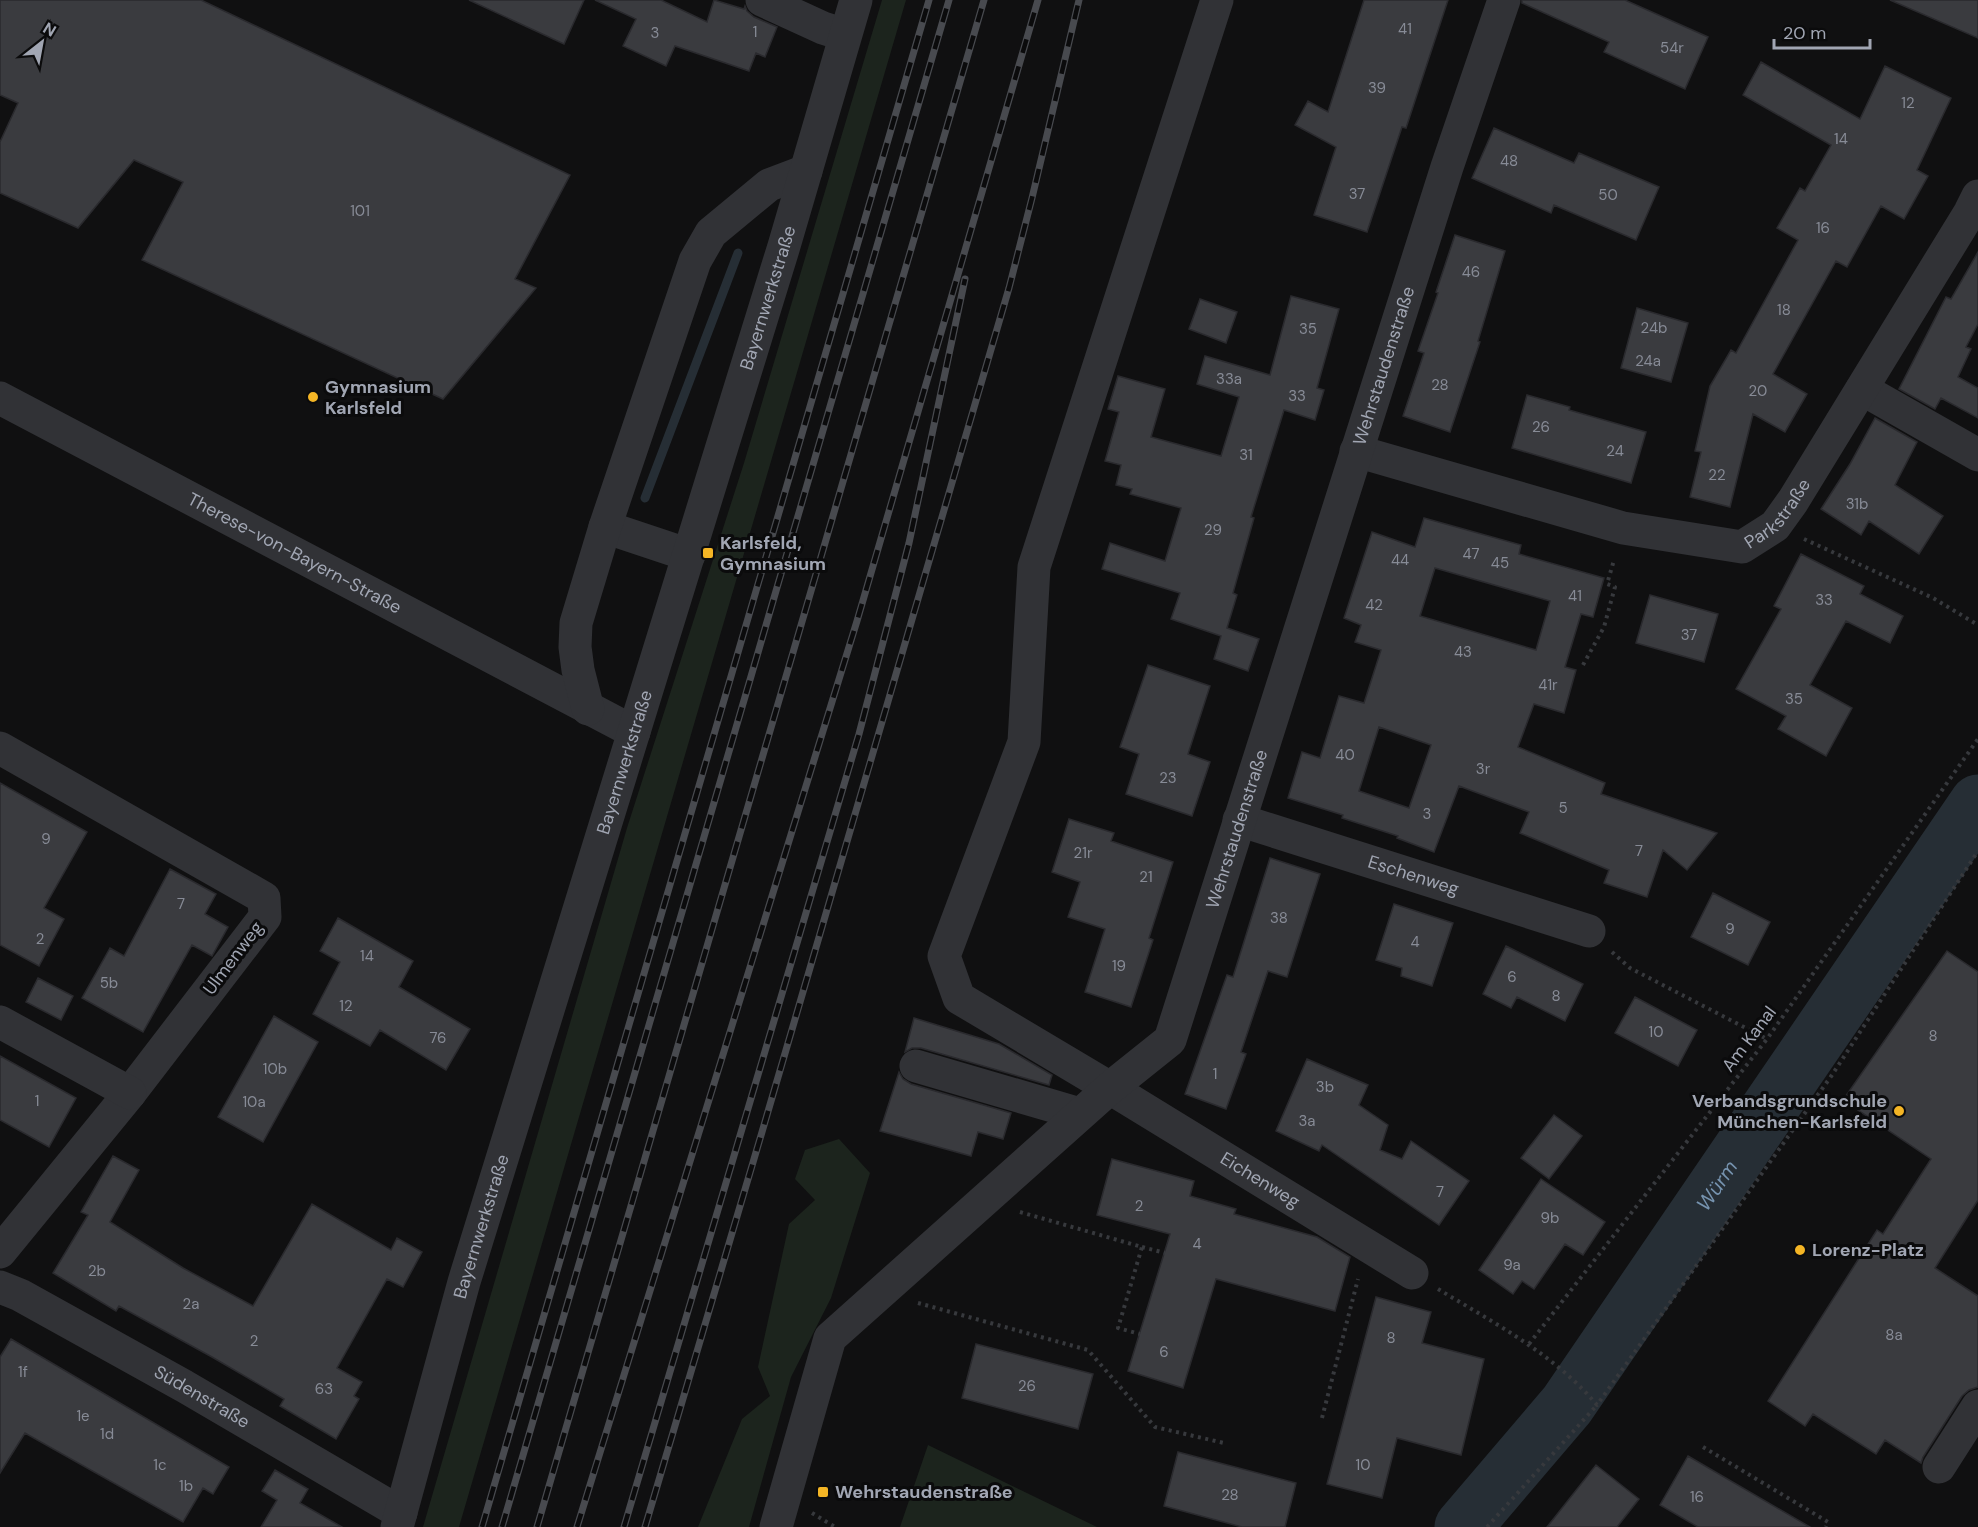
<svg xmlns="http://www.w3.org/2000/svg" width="1978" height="1527" font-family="'DM Sans',sans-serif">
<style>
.green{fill:#1c241d}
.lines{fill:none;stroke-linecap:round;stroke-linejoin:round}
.stream{stroke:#262e35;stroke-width:9}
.river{stroke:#262e35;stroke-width:57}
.building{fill:#3a3b3f;stroke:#2a2a2e;stroke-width:1.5;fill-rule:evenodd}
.path{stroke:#37393d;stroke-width:4;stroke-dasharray:3 4.5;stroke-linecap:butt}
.minor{stroke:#313236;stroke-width:33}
.rail-casing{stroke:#484a4f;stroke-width:7}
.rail{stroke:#0b0b0c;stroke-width:4.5;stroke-dasharray:14;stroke-linecap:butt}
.poi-dot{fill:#f4b525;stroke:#0b0b0c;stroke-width:2}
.labels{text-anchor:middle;stroke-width:6;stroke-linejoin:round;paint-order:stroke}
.number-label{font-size:15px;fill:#878b96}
.street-label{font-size:18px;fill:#a1a6b3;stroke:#0b0b0c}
.poi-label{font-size:18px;font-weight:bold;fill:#a1a6b3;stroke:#0b0b0c;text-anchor:start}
.water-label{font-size:20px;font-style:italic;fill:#7693af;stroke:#0b0b0c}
</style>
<rect width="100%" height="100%" fill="#101011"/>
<!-- green -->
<path class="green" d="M 882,0 L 906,0 L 459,1527 L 423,1527 L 627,828 L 744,463 Z
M 839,1139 L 870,1173 L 831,1298 L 791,1377 L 749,1527 L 698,1527 L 742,1419 L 770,1396 L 758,1367 L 789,1224 L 815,1200 L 795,1179 L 805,1150 Z
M 928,1445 L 1097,1527 L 900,1527 Z"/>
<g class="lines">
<!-- stream -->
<path class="stream" d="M 645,498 L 738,253"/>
<!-- river -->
<path class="river" id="s1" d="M 1463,1527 L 1567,1405 L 1978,803"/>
</g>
<!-- building -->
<path class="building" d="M 0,0 L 201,0 L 570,175 L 515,279 L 536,288 L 443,399 L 142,260 L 183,182 L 134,160 L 78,228 L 0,193 L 0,142 L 18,103 L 0,95 Z
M 469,0 L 584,0 L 564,44 Z
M 595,0 L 661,0 L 707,22 L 714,0 L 744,9 L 745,6 L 747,11 L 754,17 L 777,27 L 765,57 L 756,53 L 749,71 L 675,46 L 666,66 L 623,46 L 636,19 Z
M 1364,0 L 1448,0 L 1406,128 L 1402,127 L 1367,232 L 1314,215 L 1336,147 L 1295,125 L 1308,101 L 1328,112 Z
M 1522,0 L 1625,0 L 1708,37 L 1685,89 L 1604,52 L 1609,42 L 1522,3 Z
M 1890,0 L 1978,0 L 1978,38 Z
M 1761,62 L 1860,119 L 1885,66 L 1951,98 L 1917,170 L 1928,176 L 1904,219 L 1881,206 L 1847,267 L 1836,261 L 1773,374 L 1807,394 L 1785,432 L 1753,414 L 1730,507 L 1690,497 L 1701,452 L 1695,451 L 1710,386 L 1731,350 L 1736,353 L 1798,240 L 1777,228 L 1800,188 L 1805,191 L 1831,145 L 1743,95 Z
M 1494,128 L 1574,163 L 1579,153 L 1659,187 L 1636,240 L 1554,205 L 1551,213 L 1472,178 Z
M 1455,235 L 1505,251 L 1478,341 L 1480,342 L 1450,432 L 1403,416 L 1424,353 L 1418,351 L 1438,293 L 1436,292 Z
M 1978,252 L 1978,324 L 1966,347 L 1971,349 L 1958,377 L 1978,388 L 1978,418 L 1941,398 L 1935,409 L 1899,389 L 1946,297 L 1951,299 Z
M 1291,296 L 1339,309 L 1317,388 L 1324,390 L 1315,420 L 1284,410 L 1251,517 L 1254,518 L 1233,593 L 1237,595 L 1227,628 L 1259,639 L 1248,671 L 1214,659 L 1221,636 L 1171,619 L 1180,593 L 1102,569 L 1110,543 L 1165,561 L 1181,508 L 1130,494 L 1132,489 L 1116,485 L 1121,465 L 1105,461 L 1119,412 L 1108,409 L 1118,376 L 1165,389 L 1151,437 L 1221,456 L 1239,397 L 1197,384 L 1205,356 L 1270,375 Z
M 1200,299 L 1237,312 L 1226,343 L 1189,329 Z
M 1637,308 L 1688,323 L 1671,382 L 1621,368 Z
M 1527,395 L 1570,407 L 1569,410 L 1646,432 L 1631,483 L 1512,448 Z
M 1875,418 L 1917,442 L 1895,485 L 1943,516 L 1919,554 L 1869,521 L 1861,535 L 1821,509 L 1850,464 Z
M 1424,518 L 1521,545 L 1519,554 L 1604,578 L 1593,617 L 1581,614 L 1565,667 L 1576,670 L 1564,713 L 1534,704 L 1518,747 L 1605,783 L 1601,794 L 1717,833 L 1687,870 L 1663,850 L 1647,897 L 1604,883 L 1609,870 L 1520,833 L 1529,812 L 1459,786 L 1434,852 L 1397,838 L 1398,836 L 1342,818 L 1343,815 L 1288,798 L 1302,752 L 1320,758 L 1339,696 L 1364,703 L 1381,650 L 1355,642 L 1361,625 L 1344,618 L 1372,532 L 1415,547 ZM 1435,568 L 1550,601 L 1536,650 L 1420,616 ZM 1379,727 L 1431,745 L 1409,808 L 1359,791 Z
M 1801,554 L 1864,586 L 1860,594 L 1903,616 L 1890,643 L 1846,621 L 1810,685 L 1852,708 L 1826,756 L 1778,729 L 1786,716 L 1736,689 L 1781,609 L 1774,606 Z
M 1650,595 L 1718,614 L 1704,662 L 1636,643 Z
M 1148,665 L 1210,686 L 1188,754 L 1210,762 L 1192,816 L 1126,794 L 1139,754 L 1120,747 Z
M 0,783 L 87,832 L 44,908 L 64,919 L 39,966 L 0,945 Z
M 1069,819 L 1114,833 L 1111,841 L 1173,862 L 1149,938 L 1153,940 L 1131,1007 L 1085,992 L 1105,929 L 1068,917 L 1080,882 L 1052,872 Z
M 1270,858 L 1320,874 L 1287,977 L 1268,971 L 1241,1052 L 1246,1054 L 1226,1109 L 1185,1094 L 1227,975 L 1233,977 Z
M 170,869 L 216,894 L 205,914 L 228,927 L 212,956 L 192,945 L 143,1032 L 82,998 L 110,948 L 124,956 Z
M 1713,893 L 1770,922 L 1748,965 L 1691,937 Z
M 1394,904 L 1453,923 L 1432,986 L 1401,976 L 1402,968 L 1376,960 Z
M 338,918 L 413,961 L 399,987 L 470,1029 L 446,1070 L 380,1030 L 370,1046 L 313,1014 L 340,962 L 320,951 Z
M 1506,946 L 1583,984 L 1565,1021 L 1517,997 L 1511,1008 L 1483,994 Z
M 1947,951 L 1978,972 L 1978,1200 L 1935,1268 L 1978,1296 L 1978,1387 L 1969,1390 L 1962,1396 L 1923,1457 L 1921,1463 L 1885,1440 L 1876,1454 L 1813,1414 L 1805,1426 L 1768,1401 L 1877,1230 L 1883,1234 L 1931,1159 L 1843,1100 Z
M 38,978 L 73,996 L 61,1020 L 26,1002 Z
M 1635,997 L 1697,1030 L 1678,1066 L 1615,1033 Z
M 274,1016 L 318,1042 L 263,1142 L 218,1117 Z
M 914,1018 L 999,1044 L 1052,1075 L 1049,1085 L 921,1048 L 912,1048 L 905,1052 Z
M 0,1056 L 76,1098 L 49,1147 L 0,1120 Z
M 1307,1059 L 1368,1085 L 1359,1105 L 1388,1125 L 1380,1150 L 1402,1159 L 1411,1141 L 1469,1181 L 1439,1225 L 1322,1145 L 1319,1151 L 1276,1131 Z
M 899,1072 L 903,1079 L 911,1084 L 1011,1113 L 1003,1139 L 978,1132 L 971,1156 L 880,1131 Z
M 1554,1115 L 1582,1136 L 1549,1179 L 1521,1158 Z
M 113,1156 L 139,1170 L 110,1222 L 183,1268 L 253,1306 L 312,1204 L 391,1250 L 397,1238 L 422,1252 L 403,1287 L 387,1279 L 337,1368 L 362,1382 L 354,1396 L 359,1399 L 336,1439 L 280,1406 L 284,1399 L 212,1357 L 119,1306 L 116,1311 L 53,1273 L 88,1215 L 81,1212 Z
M 1112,1159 L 1194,1181 L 1190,1196 L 1236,1209 L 1234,1214 L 1317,1237 L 1350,1257 L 1335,1311 L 1216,1279 L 1183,1388 L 1128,1371 L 1170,1234 L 1097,1215 Z
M 1541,1179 L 1605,1222 L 1583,1255 L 1565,1244 L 1534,1289 L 1522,1281 L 1513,1294 L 1479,1270 Z
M 1376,1297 L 1431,1312 L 1422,1343 L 1484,1359 L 1461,1455 L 1397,1438 L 1382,1498 L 1327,1484 Z
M 11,1339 L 229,1467 L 213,1494 L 203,1488 L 183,1522 L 25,1433 L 0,1473 L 0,1357 Z
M 976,1344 L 1093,1374 L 1078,1429 L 962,1398 Z
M 1178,1452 L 1296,1483 L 1285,1527 L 1242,1527 L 1164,1506 Z
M 1688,1456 L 1810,1527 L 1698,1527 L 1660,1505 Z
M 1596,1465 L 1639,1499 L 1617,1527 L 1547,1527 Z
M 275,1470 L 308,1489 L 300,1503 L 342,1527 L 261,1527 L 277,1500 L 262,1491 Z"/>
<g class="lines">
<!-- path -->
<path class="path" d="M 1804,539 L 1933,598 L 1978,625
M 1583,665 L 1604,627 L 1615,587 L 1607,584 L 1614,560
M 1612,952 L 1630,968 L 1767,1039
M 1020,1212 L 1142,1247 L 1118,1328 L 1140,1334
M 1142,1247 L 1165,1253
M 1438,1289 C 1494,1323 1554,1354 1597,1405 L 1832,1075 L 1978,851
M 918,1303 L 1088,1350 L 1155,1427 L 1224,1443
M 1529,1344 L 1767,1039 L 1978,739
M 1322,1418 L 1358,1279
M 1703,1447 L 1828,1522 L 1826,1527
M 812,1513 L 835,1527
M 1487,1527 L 1597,1405"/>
<!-- minor -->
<g class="minor">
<path d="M 762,0 L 823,28 L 845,35"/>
<path id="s2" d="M 1217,0 L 1034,567 L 1024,742 L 944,956 L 959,998 L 1110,1088 L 1412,1273"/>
<path d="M 1862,389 L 1978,455"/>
<path id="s3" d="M 0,398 L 634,732"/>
<path id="s4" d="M 1356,451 L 1623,528 L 1742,547 L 1775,526 L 1793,501 L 1970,212 L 1978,196"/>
<path d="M 605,527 L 689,555"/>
<path d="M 588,709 L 578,670 L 575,647 L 576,623 L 605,527 L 695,261 L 711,233 L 769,185 L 806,171"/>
<path d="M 0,748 L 264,898 L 265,917 L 130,1093 L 0,1252"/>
<path id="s5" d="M 1239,820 L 1589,931"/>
<path d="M 0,1022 L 130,1093"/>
<path d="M 916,1066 L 1080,1114"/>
<path id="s6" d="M 0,1287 L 20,1295 L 184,1386 L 401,1513"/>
<path d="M 1939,1467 L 1978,1406"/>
<path id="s7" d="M 397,1527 L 464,1282 L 784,246 L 856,0"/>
<path id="s8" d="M 776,1527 L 830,1338 L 1110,1088 L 1170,1040 L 1447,167 L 1504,0"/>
</g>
<!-- rail casing -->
<g class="rail-casing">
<path id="rail" d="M 482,1527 L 929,0
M 502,1527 L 949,0
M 537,1527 L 984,0
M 577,1527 L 857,621 L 1038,0
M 624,1527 L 859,734 L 909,543 L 965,279
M 645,1527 L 762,1132 L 1009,288 L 1032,198 L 1079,0"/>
</g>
<!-- rail -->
<use href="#rail" class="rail"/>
</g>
<!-- markers -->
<g class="poi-dot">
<circle cx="313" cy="397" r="6"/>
<rect x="702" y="547" width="12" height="12" rx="3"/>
<circle cx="1899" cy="1111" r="6"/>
<circle cx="1800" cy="1250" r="6"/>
<rect x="817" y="1486" width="12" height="12" rx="3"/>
</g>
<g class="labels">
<!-- number labels -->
<g class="number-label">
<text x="1405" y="34">41</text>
<text x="755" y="37">1</text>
<text x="655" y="38">3</text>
<text x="1672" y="53">54r</text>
<text x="1377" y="93">39</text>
<text x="1908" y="108">12</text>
<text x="1841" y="144">14</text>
<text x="1509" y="166">48</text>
<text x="1357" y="199">37</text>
<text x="1608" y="200">50</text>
<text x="360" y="216">101</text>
<text x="1823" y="233">16</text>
<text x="1471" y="277">46</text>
<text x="1784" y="315">18</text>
<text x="1654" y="333">24b</text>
<text x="1308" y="334">35</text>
<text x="1648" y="366">24a</text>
<text x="1229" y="384">33a</text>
<text x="1440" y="390">28</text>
<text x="1758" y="396">20</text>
<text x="1297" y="401">33</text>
<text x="1541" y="432">26</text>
<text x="1615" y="456">24</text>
<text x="1246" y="460">31</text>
<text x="1717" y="480">22</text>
<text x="1857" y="509">31b</text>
<text x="1213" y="535">29</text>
<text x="1471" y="559">47</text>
<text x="1400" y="565">44</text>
<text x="1500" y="568">45</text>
<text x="1575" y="601">41</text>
<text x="1824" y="605">33</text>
<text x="1374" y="610">42</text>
<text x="1689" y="640">37</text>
<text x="1463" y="657">43</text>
<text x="1548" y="690">41r</text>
<text x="1794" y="704">35</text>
<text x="1345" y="760">40</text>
<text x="1483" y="774">3r</text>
<text x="1168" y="783">23</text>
<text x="1563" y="813">5</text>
<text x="1427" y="819">3</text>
<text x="46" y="844">9</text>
<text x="1639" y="856">7</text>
<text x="1083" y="858">21r</text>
<text x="1146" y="882">21</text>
<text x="181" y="909">7</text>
<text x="1279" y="923">38</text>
<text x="1730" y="934">9</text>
<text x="40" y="944">2</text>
<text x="1415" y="947">4</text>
<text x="367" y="961">14</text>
<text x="1119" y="971">19</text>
<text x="1512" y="982">6</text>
<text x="109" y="988">5b</text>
<text x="1556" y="1001">8</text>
<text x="346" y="1011">12</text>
<text x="1656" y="1037">10</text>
<text x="1933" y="1041">8</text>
<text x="438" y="1043">76</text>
<text x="275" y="1074">10b</text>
<text x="1215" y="1079">1</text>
<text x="1325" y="1092">3b</text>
<text x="37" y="1106">1</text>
<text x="254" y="1107">10a</text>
<text x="1307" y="1126">3a</text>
<text x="1440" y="1197">7</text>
<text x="1139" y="1211">2</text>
<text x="1550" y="1223">9b</text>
<text x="1197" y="1249">4</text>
<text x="1512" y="1270">9a</text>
<text x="97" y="1276">2b</text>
<text x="191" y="1309">2a</text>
<text x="1894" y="1340">8a</text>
<text x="1391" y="1343">8</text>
<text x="254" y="1346">2</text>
<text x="1164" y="1357">6</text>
<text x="23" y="1377">1f</text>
<text x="1027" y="1391">26</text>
<text x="324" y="1394">63</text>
<text x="83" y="1421">1e</text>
<text x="107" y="1439">1d</text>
<text x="160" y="1470">1c</text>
<text x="1363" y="1470">10</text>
<text x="186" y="1491">1b</text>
<text x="1230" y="1500">28</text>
<text x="1697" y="1502">16</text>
</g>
<!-- street labels -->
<g class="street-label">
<text dy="6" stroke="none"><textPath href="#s7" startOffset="1284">Bayernwerkstraße</textPath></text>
<text dy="6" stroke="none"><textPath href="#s8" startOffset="1356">Wehrstaudenstraße</textPath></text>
<text dy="6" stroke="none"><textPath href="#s4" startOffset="448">Parkstraße</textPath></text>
<text dy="6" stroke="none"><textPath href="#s3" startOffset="333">Therese-von-Bayern-Straße</textPath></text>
<text dy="6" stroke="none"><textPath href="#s7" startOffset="798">Bayernwerkstraße</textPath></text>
<text dy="6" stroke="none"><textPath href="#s8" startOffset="870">Wehrstaudenstraße</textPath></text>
<text dy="6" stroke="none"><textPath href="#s5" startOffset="183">Eschenweg</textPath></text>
<text transform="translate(233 958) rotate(-53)" y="6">Ulmenweg</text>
<text transform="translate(1749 1039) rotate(-53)" y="6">Am Kanal</text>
<text dy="6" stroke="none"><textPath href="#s2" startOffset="1396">Eichenweg</textPath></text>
<text dy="6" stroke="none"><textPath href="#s7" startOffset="312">Bayernwerkstraße</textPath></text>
<text dy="6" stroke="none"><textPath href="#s6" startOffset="230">Südenstraße</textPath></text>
</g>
<!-- poi labels -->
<g class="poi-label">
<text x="325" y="393">Gymnasium<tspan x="325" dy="21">Karlsfeld</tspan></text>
<text x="720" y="549">Karlsfeld,<tspan x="720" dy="21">Gymnasium</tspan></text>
<text x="1887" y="1107" text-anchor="end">Verbandsgrundschule<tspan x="1887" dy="21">München-Karlsfeld</tspan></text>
<text x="1812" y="1256">Lorenz-Platz</text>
<text x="835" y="1498">Wehrstaudenstraße</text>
</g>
<!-- water labels -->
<g class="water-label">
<text dy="7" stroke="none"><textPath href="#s1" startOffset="426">Würm</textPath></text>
</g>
</g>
<!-- north arrow -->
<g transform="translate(42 42) rotate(31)" stroke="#0b0b0c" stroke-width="4.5" paint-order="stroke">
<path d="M0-4.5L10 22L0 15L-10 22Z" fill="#a1a6b3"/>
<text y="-9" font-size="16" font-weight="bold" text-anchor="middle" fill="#a1a6b3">N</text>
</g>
<!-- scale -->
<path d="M1774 39v9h96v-9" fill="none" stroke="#a1a6b3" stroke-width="3"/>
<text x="1783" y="39" font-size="18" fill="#a1a6b3" stroke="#0b0b0c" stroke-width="4.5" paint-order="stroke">20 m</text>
</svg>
